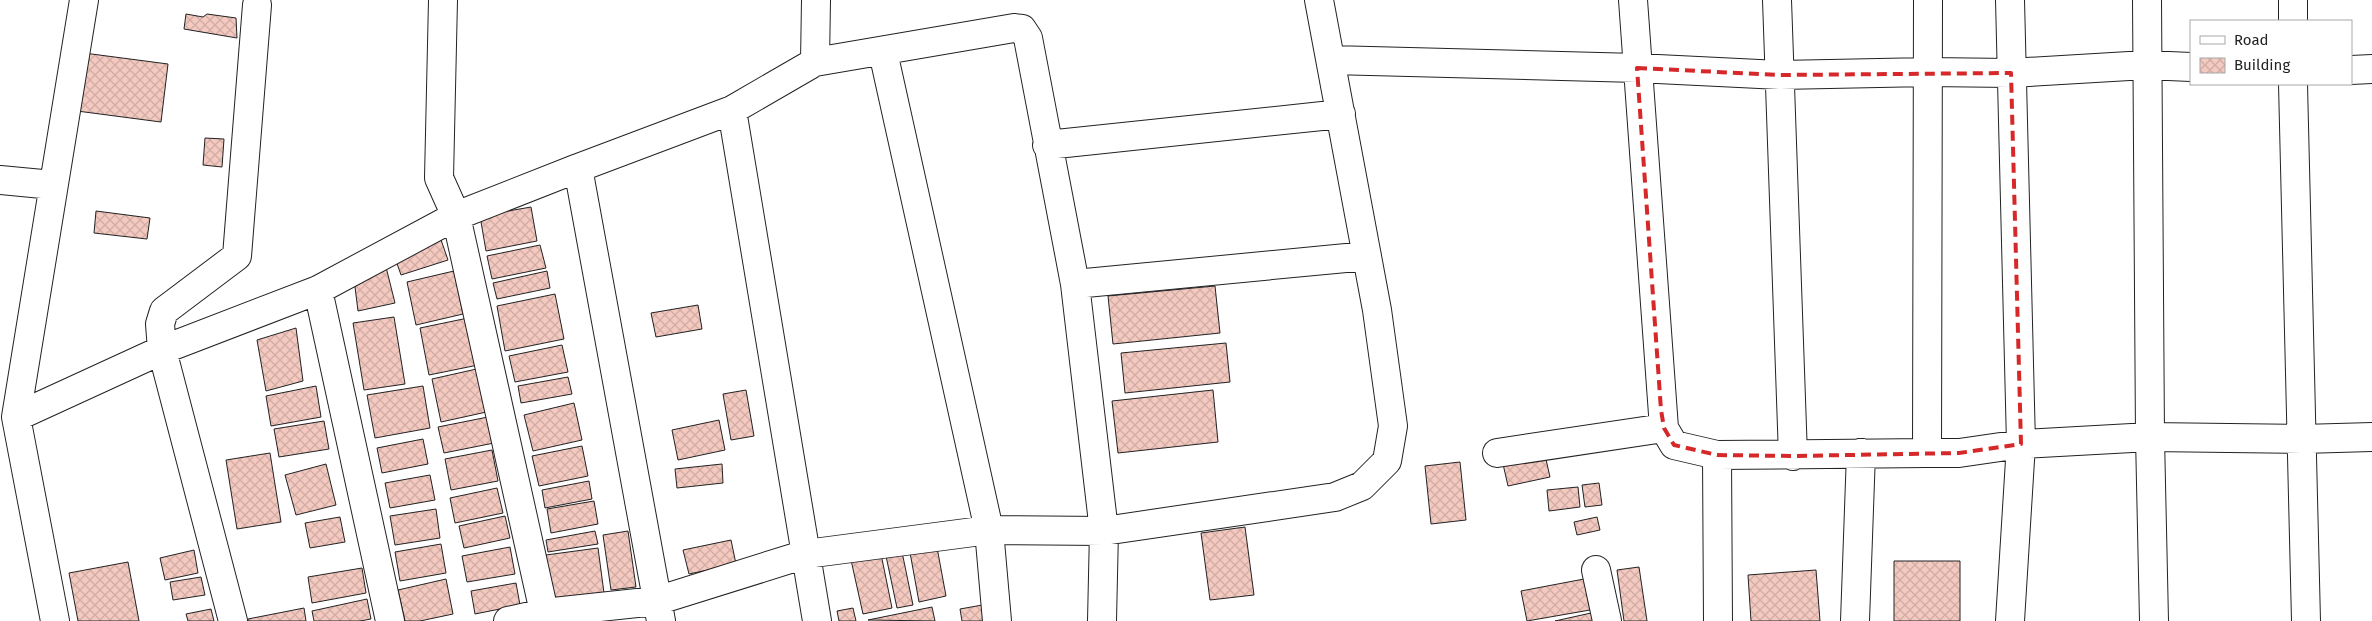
<svg xmlns="http://www.w3.org/2000/svg" width="2372" height="621" font-family="'Fira Sans',sans-serif">
<style>
.building{fill:url(#building-cross-hatch);stroke:#222}
.lines{fill:none;stroke-linecap:round;stroke-linejoin:round}
.minor-casing{stroke:#222;stroke-width:30}
.minor{stroke:#fff;stroke-width:28}
.marked{fill:none;stroke:#d62828;stroke-width:4;stroke-dasharray:10 6;stroke-linejoin:round}
</style>
<defs>
<pattern id="building-cross-hatch" width="8" height="8" patternUnits="userSpaceOnUse" patternTransform="scale(1.25)"><rect width="8" height="8" fill="#f3c9c0"/><path d="M0 0l8 8M0 8l8-8" fill="none" stroke="#d0aca5"/></pattern>
</defs>
<rect width="100%" height="100%" fill="#fff"/>
<!-- building -->
<path class="building" d="M 186,14 L 203,17 L 207,14 L 236,18 L 237,38 L 184,29 Z
M 84,53 L 168,64 L 161,122 L 77,111 Z
M 205,138 L 224,139 L 222,167 L 203,165 Z
M 531,207 L 537,241 L 486,251 L 480,216 Z
M 96,211 L 150,218 L 147,239 L 94,233 Z
M 440,237 L 448,260 L 401,275 L 394,255 Z
M 540,245 L 546,268 L 492,279 L 487,256 Z
M 385,263 L 395,303 L 358,311 L 354,279 Z
M 454,271 L 463,314 L 416,325 L 407,282 Z
M 547,271 L 550,288 L 497,299 L 493,283 Z
M 1215,286 L 1220,333 L 1113,344 L 1108,296 Z
M 555,294 L 564,339 L 505,351 L 497,306 Z
M 698,305 L 702,329 L 656,337 L 651,313 Z
M 394,317 L 405,384 L 364,390 L 353,323 Z
M 468,318 L 478,365 L 429,375 L 420,328 Z
M 296,328 L 303,381 L 266,391 L 257,340 Z
M 1226,343 L 1230,382 L 1125,393 L 1121,353 Z
M 562,345 L 568,372 L 515,382 L 509,356 Z
M 481,368 L 491,411 L 441,422 L 432,379 Z
M 568,377 L 572,394 L 521,403 L 518,386 Z
M 316,386 L 321,417 L 271,426 L 266,396 Z
M 423,386 L 430,428 L 375,438 L 367,395 Z
M 746,390 L 754,436 L 731,440 L 723,394 Z
M 1213,390 L 1218,442 L 1118,453 L 1112,401 Z
M 574,403 L 582,440 L 533,451 L 524,415 Z
M 488,417 L 494,443 L 444,453 L 438,427 Z
M 719,420 L 725,450 L 678,460 L 672,430 Z
M 324,421 L 329,449 L 279,457 L 274,429 Z
M 423,439 L 428,464 L 382,473 L 377,448 Z
M 582,446 L 588,476 L 539,486 L 532,456 Z
M 492,450 L 498,481 L 451,490 L 445,459 Z
M 270,453 L 281,522 L 237,529 L 226,460 Z
M 1545,455 L 1550,477 L 1508,486 L 1503,464 Z
M 1460,462 L 1466,520 L 1431,524 L 1425,466 Z
M 326,464 L 336,505 L 296,515 L 285,475 Z
M 722,464 L 723,483 L 677,488 L 675,469 Z
M 430,475 L 435,500 L 390,508 L 385,483 Z
M 589,481 L 592,499 L 545,508 L 542,490 Z
M 1599,483 L 1602,505 L 1585,507 L 1582,485 Z
M 1578,487 L 1580,507 L 1549,511 L 1547,490 Z
M 497,488 L 503,513 L 455,523 L 450,498 Z
M 594,501 L 598,524 L 551,533 L 547,509 Z
M 436,509 L 440,538 L 395,545 L 390,516 Z
M 505,516 L 510,538 L 464,548 L 459,526 Z
M 340,517 L 345,542 L 310,548 L 305,523 Z
M 1597,517 L 1600,530 L 1577,535 L 1574,522 Z
M 1245,527 L 1254,595 L 1210,600 L 1201,533 Z
M 595,531 L 598,544 L 548,552 L 546,540 Z
M 628,531 L 636,587 L 611,590 L 603,535 Z
M 731,540 L 736,564 L 689,574 L 683,550 Z
M 936,542 L 946,596 L 919,602 L 909,547 Z
M 441,544 L 446,573 L 400,581 L 395,552 Z
M 510,547 L 515,574 L 467,582 L 462,556 Z
M 598,548 L 604,593 L 552,599 L 546,555 Z
M 194,550 L 198,573 L 165,580 L 160,558 Z
M 902,552 L 913,605 L 897,608 L 886,556 Z
M 881,554 L 892,608 L 863,614 L 851,560 Z
M 1894,561 L 1960,561 L 1960,621 L 1894,621 Z
M 128,562 L 139,621 L 78,621 L 69,573 Z
M 1639,567 L 1647,621 L 1624,621 L 1617,570 Z
M 362,568 L 366,593 L 312,603 L 308,577 Z
M 1816,570 L 1820,621 L 1751,621 L 1748,575 Z
M 201,577 L 205,595 L 173,600 L 170,582 Z
M 446,579 L 453,614 L 420,621 L 405,621 L 398,590 Z
M 1584,579 L 1590,610 L 1527,621 L 1521,591 Z
M 516,583 L 520,605 L 475,614 L 471,591 Z
M 367,599 L 371,619 L 360,621 L 314,621 L 312,611 Z
M 988,604 L 991,621 L 962,621 L 960,609 Z
M 932,607 L 935,621 L 868,620 Z
M 304,608 L 306,621 L 248,621 L 248,619 Z
M 853,608 L 856,621 L 839,621 L 837,611 Z
M 211,609 L 214,621 L 188,621 L 186,614 Z
M 1591,613 L 1593,621 L 1555,621 Z"/>
<g class="lines">
<!-- minor casing -->
<g class="minor-casing">
<path id="minor" d="M 443,0 L 439,178 L 456,216 L 546,621
M 816,0 L 815,62 L 1014,28 L 1022,29 L 1028,38 L 1075,284 L 1104,531 L 1102,621
M 1633,0 L 1664,428 L 1674,445 L 1717,455 L 1927,453 L 1928,0
M 1777,0 L 1793,456
M 2147,0 L 2150,437 L 2154,621
M 2293,21 L 2293,0
M 883,52 L 989,530 L 997,621
M 1331,60 L 1637,68 L 1780,75 L 1928,72 L 2011,73 L 2146,65 L 2191,67
M 815,62 L 732,110 L 817,621
M 2351,70 L 2372,69
M 2293,84 L 2306,621
M 1047,145 L 1341,114
M 0,180 L 53,185
M 1075,284 L 1367,256
M 318,290 L 390,621
M 16,417 L 162,350 L 318,290 L 456,216 L 578,168
M 1497,453 L 1664,428
M 1927,453 L 1959,453 L 2021,444 L 2150,437 L 2302,439 L 2372,437
M 1717,455 L 1718,621
M 1596,570 L 1607,621
M 55,621 L 16,417 L 84,0
M 233,621 L 162,350 L 160,324 L 164,311 L 237,256 L 257,5
M 508,621 L 544,613 L 656,601 L 806,554 L 989,530 L 1104,531 L 1335,497 L 1362,486 L 1387,461 L 1393,426 L 1377,310 L 1319,0
M 661,621 L 578,168 L 732,110
M 1855,621 L 1861,453
M 2010,621 L 2021,444 L 2010,0"/>
</g>
<!-- minor -->
<use href="#minor" class="minor"/>
</g>
<!-- marked area -->
<path class="marked" d="M 1637,68 L 1780,75 L 2011,73 L 2021,444 L 1959,453 L 1793,456 L 1717,455 L 1674,445 L 1664,428 L 1661,410 Z"/>
<!-- legend -->
<rect x="2190" y="20" width="162" height="65" fill="#ffffff" stroke="#a7a7a7"/>
<rect x="2200" y="36" width="25" height="8" fill="#ffffff" stroke="#a7a7a7"/>
<text x="2234" y="45" font-size="15" fill="#222222">Road</text>
<rect x="2200" y="58" width="25" height="15" fill="url(#building-cross-hatch)" stroke="#a7a7a7"/>
<text x="2234" y="70" font-size="15" fill="#222222">Building</text>
</svg>
